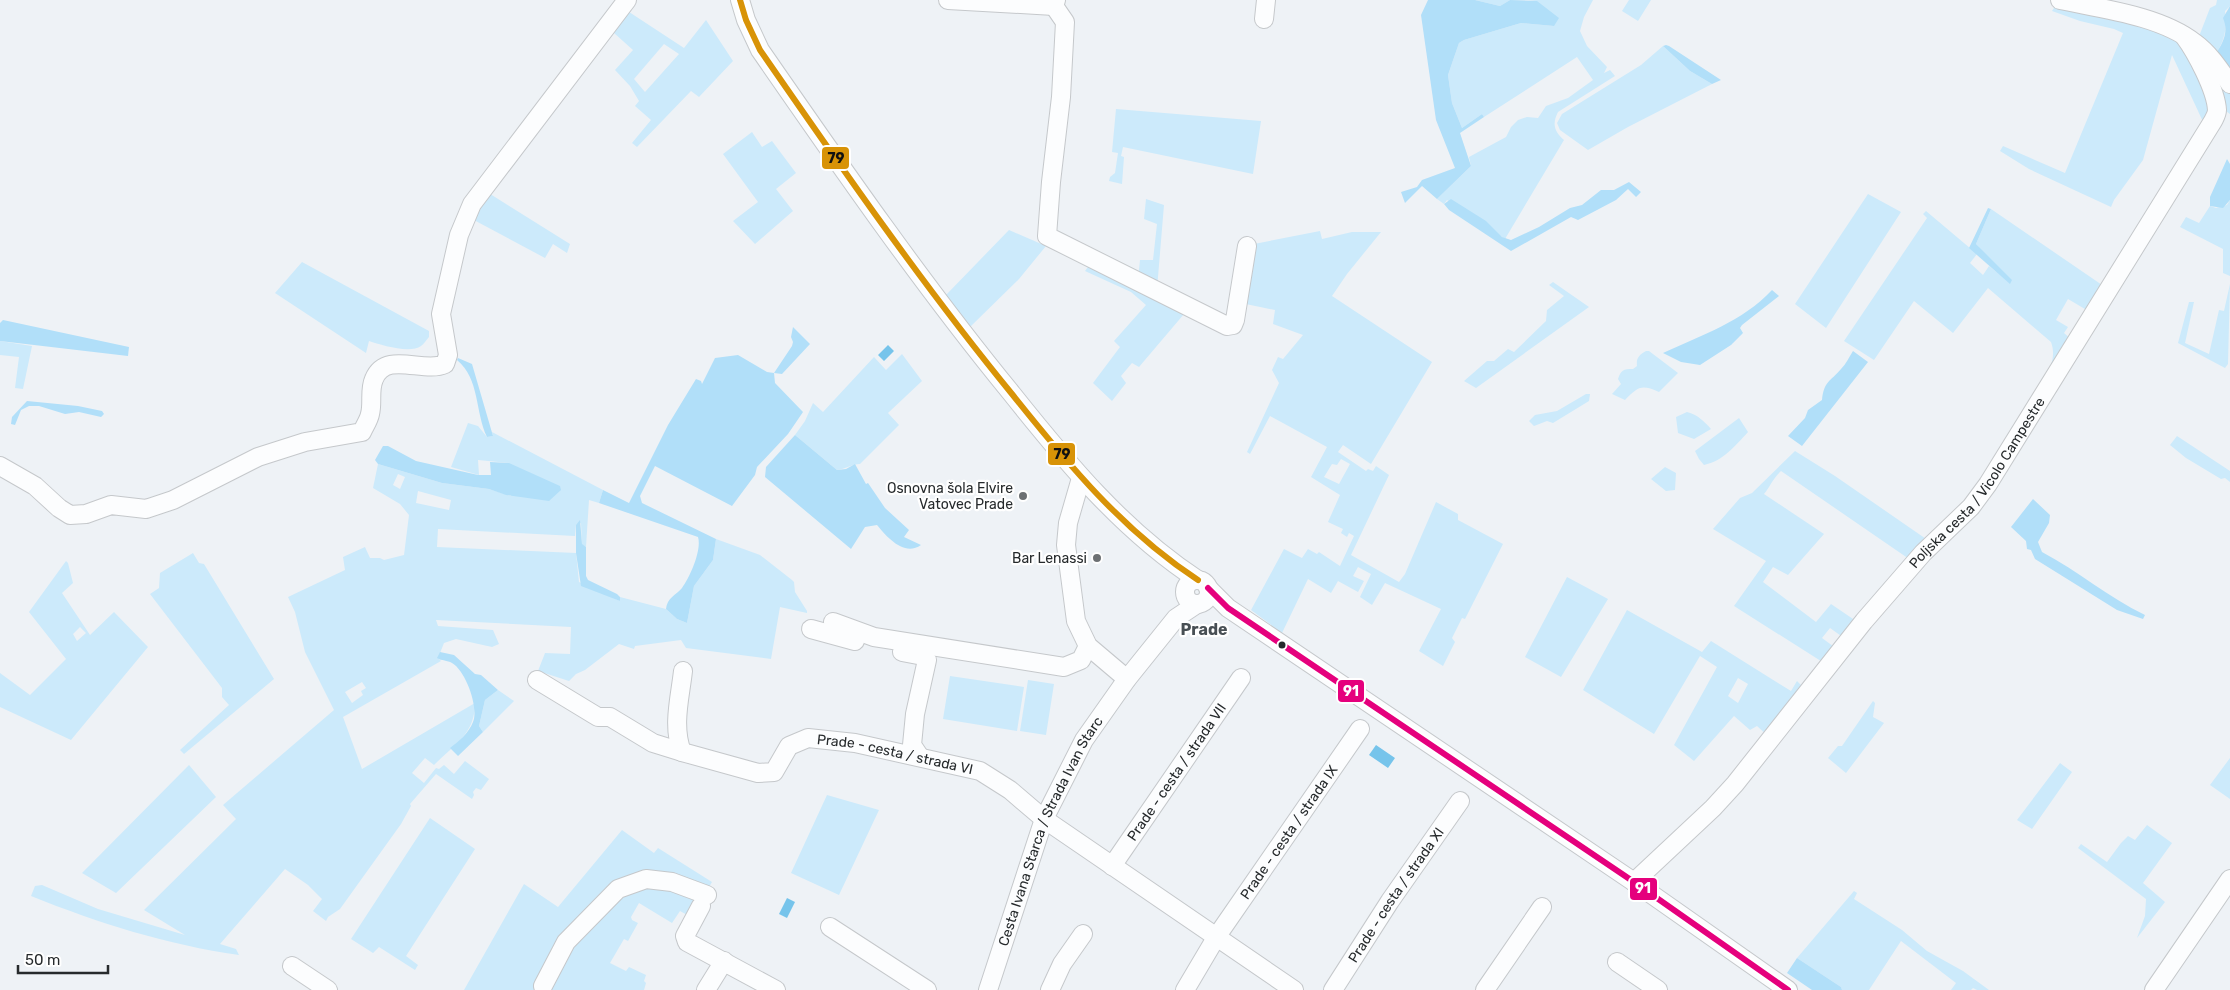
<svg xmlns="http://www.w3.org/2000/svg" width="2230" height="990" font-family="Rubik,sans-serif">
<style>
.green{fill:#cceafb;fill-rule:evenodd}
.forest{fill:#b1dff9}
.water{fill:#76c4eb}
.lines{fill:none;stroke-linecap:round;stroke-linejoin:round}
.minor-casing{stroke:#c5c8cb;stroke-width:20}
.minor{stroke:#fcfdfe;stroke-width:18}
.bus-1-casing{stroke:#fff;stroke-width:10}
.bus-2-casing{stroke:#fff;stroke-width:10}
.bus-1{stroke:#d89307;stroke-width:6}
.bus-2{stroke:#e5007d;stroke-width:6}
.poi-dot{fill:#6c7073;stroke:#fff;stroke-width:2}
.bus-dot{fill:#262a2c;stroke:#fff;stroke-width:2}
.labels{text-anchor:middle;stroke-width:4.5;stroke-linejoin:round;paint-order:stroke}
.street-label{font-size:14px;fill:#262a2c;stroke:#fff}
.poi-label{font-size:14px;fill:#262a2c;stroke:#fff;text-anchor:end}
.quarter-label{font-size:16px;font-weight:bold;fill:#484f54;stroke:#fff}
.line-badge{stroke:#fff;stroke-width:2}
.badge-label{font-size:14px;text-anchor:middle;font-weight:bold;fill:#fff}
.pale-badge-label{font-size:14px;text-anchor:middle;font-weight:bold;fill:#111}
</style>
<rect width="100%" height="100%" fill="#eef2f6"/>
<!-- green -->
<path class="green" d="M 1475,0 L 1510,0 L 1500,6 Z
M 1528,0 L 1593,0 L 1584,17 L 1580,31 L 1587,46 L 1607,67 L 1604,73 L 1610,70 L 1615,76 L 1558,112 C 1552,124 1554,131 1564,140 L 1505,239 L 1447,200 L 1444,204 L 1437,199 L 1471,166 L 1469,157 L 1506,137 L 1511,127 L 1518,120 L 1527,117 L 1538,118 L 1546,106 L 1568,98 L 1593,80 L 1577,57 L 1484,117 L 1482,114 L 1462,128 L 1452,103 L 1448,75 L 1459,43 L 1464,40 L 1521,23 L 1554,26 L 1536,1 Z
M 1629,0 L 1651,0 L 1638,21 L 1622,11 Z
M 2217,0 L 2230,0 L 2230,6 L 2225,11 C 2227,29 2225,40 2215,55 L 2198,39 L 2210,8 L 2216,5 Z
M 2058,2 L 2155,27 L 2183,43 L 2213,101 L 2205,126 L 2172,55 L 2143,160 L 2114,200 L 2111,207 L 2029,169 L 2000,151 L 2003,146 L 2065,173 L 2123,33 L 2114,29 L 2080,21 L 2052,11 Z
M 623,8 L 684,48 L 706,20 L 733,61 L 699,97 L 691,91 L 637,147 L 632,143 L 651,120 L 635,106 L 639,101 L 630,86 L 615,70 L 633,50 L 614,33 L 599,51 ZM 664,44 L 679,54 L 645,92 L 634,79 Z
M 1663,46 L 1690,71 L 1712,84 L 1628,127 L 1588,150 L 1560,130 L 1557,123 L 1562,114 L 1641,65 Z
M 2204,60 L 2230,91 L 2230,114 L 2223,109 Z
M 1116,109 L 1261,121 L 1253,174 L 1123,147 L 1121,156 L 1124,157 L 1122,184 L 1109,181 L 1110,177 L 1115,173 L 1118,153 L 1112,152 Z
M 752,132 L 762,147 L 772,141 L 796,173 L 776,189 L 793,211 L 755,244 L 733,221 L 758,202 L 723,154 Z
M 487,192 L 570,244 L 567,253 L 553,244 L 545,258 L 472,219 Z
M 1868,194 L 1901,212 L 1826,328 L 1795,304 Z
M 1146,199 L 1164,205 L 1157,289 L 1138,280 L 1140,260 L 1153,260 L 1157,224 L 1144,219 Z
M 2230,200 L 2230,276 L 2223,273 L 2223,249 L 2180,227 L 2186,217 L 2199,223 L 2210,206 L 2216,208 L 2227,205 Z
M 1991,209 L 2105,287 L 2090,312 L 2068,299 L 2056,320 L 2068,327 L 2064,333 L 2071,339 L 2046,379 C 2051,365 2056,356 2051,342 L 1988,288 L 1953,333 L 1914,301 L 1874,360 L 1844,341 L 1927,218 L 1923,214 L 1926,211 L 1977,254 L 1970,263 L 1983,275 L 1989,266 L 2010,283 L 1976,244 Z
M 1009,230 L 1046,246 L 1019,279 L 970,327 L 946,295 Z
M 1320,231 L 1322,239 L 1352,232 L 1381,232 L 1347,274 L 1332,296 L 1432,362 L 1371,464 L 1343,445 L 1338,452 L 1366,471 L 1368,469 L 1373,471 L 1376,466 L 1389,475 L 1351,555 L 1399,582 L 1405,574 L 1436,502 L 1458,514 L 1458,520 L 1503,544 L 1465,619 L 1462,618 L 1452,638 L 1455,642 L 1443,666 L 1419,651 L 1441,609 L 1385,583 L 1372,605 L 1360,597 L 1371,574 L 1358,567 L 1353,576 L 1364,581 L 1358,592 L 1338,581 L 1331,593 L 1308,579 L 1282,633 L 1251,610 L 1284,549 L 1302,558 L 1308,549 L 1317,554 L 1319,552 L 1340,566 L 1354,536 L 1349,533 L 1347,537 L 1341,533 L 1343,529 L 1328,522 L 1340,495 L 1311,477 L 1327,447 L 1270,416 L 1250,454 L 1247,452 L 1279,383 L 1272,370 L 1278,357 L 1283,359 L 1303,335 L 1273,324 L 1275,310 L 1241,303 L 1249,245 ZM 1341,459 L 1350,464 L 1339,484 L 1324,477 L 1332,464 L 1337,465 Z
M 302,262 L 429,331 L 429,337 C 426,340 424,344 421,346 C 410,354 381,345 369,341 L 366,353 L 275,293 Z
M 1091,263 L 1184,314 L 1139,367 L 1132,363 L 1121,376 L 1126,383 L 1112,401 L 1093,383 L 1120,347 L 1114,341 L 1146,305 L 1131,292 L 1085,271 Z
M 1553,282 L 1589,307 L 1476,388 L 1464,381 L 1487,361 L 1494,361 L 1508,349 L 1514,352 L 1546,321 L 1547,310 L 1564,296 L 1549,285 Z
M 2230,284 L 2228,364 L 2225,368 L 2178,343 L 2189,302 L 2194,302 L 2185,343 L 2209,354 L 2219,310 L 2224,311 Z
M 0,341 L 32,346 L 23,389 L 15,388 L 19,357 L 0,355 Z
M 1646,351 L 1649,351 L 1678,373 L 1659,392 C 1641,384 1638,387 1625,400 L 1612,394 L 1621,384 L 1618,379 C 1621,370 1623,369 1633,369 L 1637,366 C 1636,358 1639,355 1646,351 Z
M 902,354 L 922,381 L 888,413 L 899,425 L 860,464 C 852,464 845,469 837,470 L 795,435 L 805,421 L 813,403 L 823,412 L 874,357 L 886,370 Z
M 1586,394 L 1590,394 L 1589,401 L 1553,423 L 1547,421 L 1534,426 L 1529,421 L 1535,415 L 1557,411 Z
M 1687,412 C 1698,415 1704,421 1711,429 L 1694,439 L 1678,433 L 1676,417 Z
M 1739,418 L 1748,432 C 1735,446 1723,461 1704,465 L 1699,459 L 1695,451 Z
M 468,423 L 478,426 L 487,437 L 493,436 L 492,432 L 603,490 L 599,503 L 589,500 L 586,547 L 582,545 L 581,523 L 576,525 L 575,536 L 438,529 L 437,547 L 576,553 L 579,582 L 620,601 L 620,597 L 666,609 L 677,619 L 687,623 L 694,586 L 713,560 L 716,539 L 760,555 L 792,580 L 794,582 L 795,592 L 807,611 L 807,613 L 780,607 L 771,659 L 686,648 L 681,640 L 635,646 L 634,649 L 619,644 L 585,670 L 576,674 L 569,681 L 538,671 L 545,653 L 570,654 L 571,627 L 436,620 L 438,626 L 493,630 L 499,644 L 492,647 L 456,639 L 444,643 L 438,658 L 441,661 L 343,717 L 362,769 L 475,703 C 475,734 454,745 434,765 L 425,758 L 412,773 L 424,783 L 436,768 L 439,769 L 444,765 L 454,774 L 465,761 L 489,779 L 481,790 L 476,788 L 473,792 L 474,795 L 472,799 L 436,774 L 410,804 L 411,806 L 401,824 L 340,909 L 328,917 L 326,921 L 313,911 L 322,899 L 308,885 L 285,869 L 220,944 L 236,949 L 239,955 C 168,945 98,923 31,896 L 35,886 L 42,885 L 98,909 L 185,935 L 144,910 L 236,819 L 223,805 L 334,710 L 305,652 L 295,612 L 288,597 L 345,570 L 343,557 L 365,547 L 370,558 L 380,558 L 384,560 L 404,555 L 409,515 L 400,504 L 373,488 L 378,464 L 442,483 L 489,489 L 511,496 L 509,463 L 478,460 L 479,475 L 451,467 ZM 398,474 L 405,477 L 400,489 L 393,485 ZM 418,491 L 451,500 L 449,510 L 416,503 ZM 362,682 L 366,688 L 361,691 L 363,695 L 352,703 L 345,692 Z
M 2177,436 L 2230,471 L 2230,482 L 2225,478 L 2221,479 L 2186,458 L 2170,445 Z
M 1795,451 L 1835,476 L 1929,541 L 1912,561 L 1781,471 C 1773,478 1770,487 1764,494 L 1824,534 L 1788,575 L 1773,567 L 1763,582 L 1816,622 L 1831,604 L 1856,621 L 1844,638 L 1830,628 L 1822,638 L 1837,649 L 1824,663 L 1734,606 L 1766,561 L 1713,529 L 1740,498 L 1752,493 Z
M 1665,467 L 1676,473 L 1675,490 L 1666,491 L 1651,479 Z
M 193,553 L 199,563 L 204,564 L 274,679 L 184,754 L 180,750 L 229,705 L 222,697 L 222,688 L 150,594 L 159,588 L 160,573 Z
M 66,561 L 68,563 L 73,583 L 62,593 L 90,635 L 114,612 L 148,647 L 71,740 L 0,707 L 0,673 L 30,695 L 66,659 L 29,612 ZM 80,627 L 86,633 L 77,641 L 73,634 Z
M 1567,577 L 1608,599 L 1561,677 L 1525,657 Z
M 1627,610 L 1702,652 L 1711,641 L 1791,691 L 1797,681 L 1804,688 L 1768,736 L 1757,726 L 1750,730 L 1734,716 L 1694,761 L 1674,745 L 1717,667 L 1700,656 L 1654,734 L 1583,690 ZM 1738,678 L 1748,684 L 1738,703 L 1728,696 Z
M 950,676 L 1024,687 L 1017,731 L 943,719 Z
M 1028,680 L 1054,684 L 1046,735 L 1020,731 Z
M 498,690 L 514,701 L 483,732 L 479,726 L 485,700 Z
M 1873,701 L 1875,703 L 1873,717 L 1884,723 L 1846,773 L 1828,758 L 1838,746 L 1842,746 Z
M 2230,758 L 2230,799 L 2210,785 Z
M 2060,763 L 2072,772 L 2032,829 L 2017,820 Z
M 189,765 L 216,797 L 116,893 L 82,873 Z
M 827,795 L 879,810 L 839,895 L 791,873 Z
M 430,818 L 475,849 L 406,956 L 418,965 L 415,970 L 379,947 L 373,953 L 351,939 Z
M 2147,825 L 2172,843 L 2143,883 L 2165,902 L 2137,938 L 2145,916 L 2146,899 L 2078,848 L 2081,844 L 2107,862 L 2121,843 L 2128,836 L 2135,840 Z
M 622,830 L 654,853 L 658,848 L 712,882 L 691,917 L 680,911 L 672,923 L 639,903 L 631,917 L 632,920 L 638,923 L 628,941 L 624,939 L 610,963 L 626,971 L 629,967 L 646,975 L 644,981 L 646,983 L 644,990 L 464,990 L 524,884 L 558,907 Z
M 1854,891 L 1857,893 L 1854,899 L 1902,930 L 1927,951 L 1963,971 L 1989,990 L 1977,990 L 1973,988 L 1971,990 L 1951,990 L 1956,983 L 1901,941 L 1869,990 L 1842,990 L 1841,987 L 1797,958 Z"/>
<!-- forest -->
<path class="forest" d="M 1428,0 L 1475,0 L 1500,6 L 1510,0 L 1537,1 L 1559,18 L 1554,26 L 1521,23 L 1464,40 L 1459,43 L 1448,75 L 1452,103 L 1462,128 L 1482,114 L 1484,117 L 1460,133 L 1471,166 L 1437,199 L 1422,186 L 1405,203 L 1401,192 L 1417,187 L 1422,180 L 1455,168 L 1436,120 L 1421,15 Z
M 2230,6 L 2230,78 L 2215,55 C 2223,43 2229,32 2223,18 Z
M 1666,45 L 1669,46 L 1721,80 L 1712,84 L 1690,71 L 1663,46 Z
M 2227,159 L 2230,164 L 2230,200 L 2223,208 L 2210,206 L 2210,197 Z
M 1629,182 L 1641,192 L 1636,197 L 1628,189 L 1616,200 L 1578,220 L 1571,217 L 1511,251 L 1449,210 L 1444,204 L 1451,199 L 1486,221 L 1502,237 L 1511,240 L 1539,227 L 1570,208 L 1582,205 L 1601,190 L 1614,190 Z
M 1988,208 L 1991,209 L 1976,244 L 2012,280 L 2010,284 L 1969,248 Z
M 1772,290 L 1779,296 L 1742,325 L 1740,328 L 1743,333 L 1731,345 L 1700,365 L 1681,362 L 1663,353 C 1702,335 1742,322 1772,290 Z
M 3,320 L 129,347 L 128,356 L 0,341 L 0,323 Z
M 793,327 L 810,344 L 782,374 L 774,373 L 775,383 L 803,412 L 788,434 L 757,467 L 755,475 L 732,506 L 655,466 L 640,496 L 642,503 L 716,539 L 713,560 L 694,586 L 687,623 L 677,619 L 666,609 C 667,598 676,595 682,588 C 690,577 702,550 698,537 L 599,503 L 603,490 L 629,503 L 668,425 L 696,379 L 701,381 L 702,384 L 715,358 L 738,355 L 767,372 L 774,373 L 792,346 L 793,342 L 791,337 Z
M 1853,351 L 1868,362 L 1802,446 L 1788,436 L 1805,418 L 1808,410 L 1822,400 C 1824,381 1830,382 1841,369 C 1846,364 1849,357 1853,351 Z
M 458,358 L 472,364 L 493,436 L 487,437 C 475,412 480,379 457,360 Z
M 27,401 L 78,406 L 102,411 L 104,414 L 101,417 L 79,412 L 65,414 L 39,406 L 29,406 L 21,410 L 15,425 L 11,424 L 12,417 Z
M 795,435 L 837,470 L 846,469 L 855,464 L 866,484 L 868,483 L 885,508 L 909,530 L 904,537 L 921,545 C 904,557 887,537 877,525 L 865,527 L 851,549 L 765,477 L 766,467 Z
M 383,446 L 388,446 L 416,461 L 478,475 L 491,475 L 490,462 L 509,463 L 560,486 L 561,490 L 549,501 L 506,495 L 489,489 L 442,483 L 378,464 L 375,460 Z
M 2033,499 L 2050,515 L 2049,523 L 2038,542 L 2042,552 C 2078,571 2108,597 2145,615 L 2143,619 L 2117,610 L 2035,559 L 2031,550 L 2027,549 L 2026,541 L 2011,527 Z
M 580,520 L 582,544 L 586,547 L 586,576 L 588,580 L 617,594 L 620,597 L 620,601 L 581,586 L 576,553 L 576,525 Z
M 440,652 L 454,655 L 475,674 L 481,675 L 498,690 L 485,700 L 479,726 L 483,732 L 458,756 L 450,748 C 458,742 469,733 473,722 C 479,708 466,671 452,663 C 447,660 442,661 437,658 Z
M 1797,958 L 1841,987 L 1842,990 L 1812,990 L 1787,973 Z"/>
<!-- water -->
<path class="water" d="M 888,345 L 894,351 L 884,361 L 878,355 Z
M 1376,745 L 1395,758 L 1388,768 L 1369,755 Z
M 787,898 L 795,902 L 787,918 L 779,914 Z"/>
<g class="lines">
<!-- minor casing -->
<g class="minor-casing">
<g id="minor">
<path d="M 740,0 L 746,20 L 760,50 C 841,167 922,284 1012,394 C 1067,463 1123,531 1198,580"/>
<path d="M 948,0 L 1054,6"/>
<path d="M 1056,0 L 1054,6 L 1065,22 L 1061,97 L 1051,182 L 1047,236 L 1227,326 L 1233,325 L 1235,320 L 1247,246"/>
<path d="M 2060,0 C 2103,9 2161,16 2195,43 C 2210,54 2220,70 2230,84"/>
<path d="M 1264,19 L 1266,0"/>
<path d="M 0,466 L 35,486 L 59,508 L 70,515 L 86,514 L 111,505 L 146,509 L 173,500 L 258,457 L 305,442 L 362,432 C 364,427 369,420 370,414 C 373,403 369,390 374,379 C 386,350 424,374 445,364 L 448,355 L 441,314 L 459,235 L 472,204 L 627,0"/>
<path d="M 1081,478 L 1068,523 L 1066,545 L 1076,621 L 1088,646 L 1127,679"/>
<circle cx="1197" cy="592" r="12"/>
<path d="M 1208,588 L 1228,608 L 1634,882 L 1788,990"/>
<path d="M 833,622 L 874,637 L 1064,667 L 1081,660 L 1088,646"/>
<path d="M 811,629 L 855,641"/>
<path d="M 902,652 L 923,656 L 927,660 L 915,714 L 912,745 L 920,757"/>
<path id="s1" d="M 683,671 C 680,698 672,726 682,752 L 758,773 L 774,772 L 789,746 L 808,738 L 855,743 L 980,771 L 1010,790 L 1044,819 L 1294,990"/>
<path d="M 537,680 L 593,714 L 598,717 L 610,717 L 653,743 L 682,752"/>
<path id="s2" d="M 1112,866 L 1241,678"/>
<path id="s3" d="M 1634,882 L 1713,808 L 1735,784 L 1864,621 L 1923,553 L 1971,507 L 1988,484 L 2213,121 C 2215,117 2217,114 2217,110 C 2216,90 2196,52 2184,36"/>
<path d="M 701,906 L 685,936 L 687,942 L 776,990"/>
<path d="M 830,927 L 927,990"/>
<path d="M 1617,962 L 1658,990"/>
<path d="M 292,966 L 328,990"/>
<path d="M 543,986 L 566,942 L 618,889 L 646,879 L 672,882 L 707,895"/>
<path d="M 706,990 L 724,961"/>
<path id="s4" d="M 988,990 L 1044,819 L 1084,740 L 1127,679 L 1176,618 L 1197,604"/>
<path d="M 1050,990 L 1062,964 L 1083,934"/>
<path id="s5" d="M 1185,990 L 1217,936 L 1360,729"/>
<path id="s6" d="M 1333,990 L 1390,901 L 1460,801"/>
<path d="M 1485,990 L 1542,907"/>
<path d="M 2154,990 L 2230,879"/>
</g>
</g>
<!-- minor -->
<use href="#minor" class="minor"/>
<!-- bus-1 casing -->
<g class="bus-1-casing">
<path id="bus-1" d="M 740,0 L 746,20 L 760,50 C 841,167 922,284 1012,394 C 1067,463 1123,531 1198,580"/>
</g>
<!-- bus-2 casing -->
<g class="bus-2-casing">
<path id="bus-2" d="M 1208,588 L 1228,608 L 1634,882 L 1788,990"/>
</g>
<!-- bus-1 -->
<use href="#bus-1" class="bus-1"/>
<!-- bus-2 -->
<use href="#bus-2" class="bus-2"/>
</g>
<!-- markers -->
<g class="poi-dot">
<circle cx="1023" cy="496" r="5"/>
<circle cx="1097" cy="558" r="5"/>
</g>
<circle class="bus-dot" cx="1282" cy="645" r="4.5"/>
<g class="labels">
<!-- street labels -->
<g class="street-label">
<text dy="5" stroke="none"><textPath href="#s3" startOffset="528">Poljska cesta / Vicolo Campestre</textPath></text>
<text dy="5" stroke="none"><textPath href="#s1" startOffset="316">Prade - cesta / strada VI</textPath></text>
<text dy="5" stroke="none"><textPath href="#s2" startOffset="114">Prade - cesta / strada VII</textPath></text>
<text dy="5" stroke="none"><textPath href="#s4" startOffset="171">Cesta Ivana Starca / Strada Ivan Starc</textPath></text>
<text dy="5" stroke="none"><textPath href="#s5" startOffset="189">Prade - cesta / strada IX</textPath></text>
<text dy="5" stroke="none"><textPath href="#s6" startOffset="114">Prade - cesta / strada XI</textPath></text>
</g>
<!-- poi labels -->
<g class="poi-label">
<text x="1013" y="493">Osnovna šola Elvire<tspan x="1013" dy="16">Vatovec Prade</tspan></text>
<text x="1087" y="563">Bar Lenassi</text>
</g>
<!-- quarter labels -->
<g class="quarter-label">
<text x="1204" y="635">Prade</text>
</g>
</g>
<g class="line-badge">
<rect x="821" y="146" width="29" height="24" rx="5" fill="#d89307"/>
<rect x="1047" y="442" width="29" height="24" rx="5" fill="#d89307"/>
<rect x="1337" y="679" width="28" height="24" rx="5" fill="#e5007d"/>
<rect x="1629" y="877" width="29" height="24" rx="5" fill="#e5007d"/>
</g>
<g class="badge-label">
<text x="1351" y="696">91</text>
<text x="1643" y="893">91</text>
</g>
<g class="pale-badge-label">
<text x="836" y="163">79</text>
<text x="1062" y="459">79</text>
</g>
<!-- scale -->
<path d="M18 965v8h90v-8" fill="none" stroke="#262a2c" stroke-width="2.5"/>
<text x="25" y="965" font-size="15" fill="#262a2c" stroke="#ffffff" stroke-width="4" paint-order="stroke">50 m</text>
</svg>
